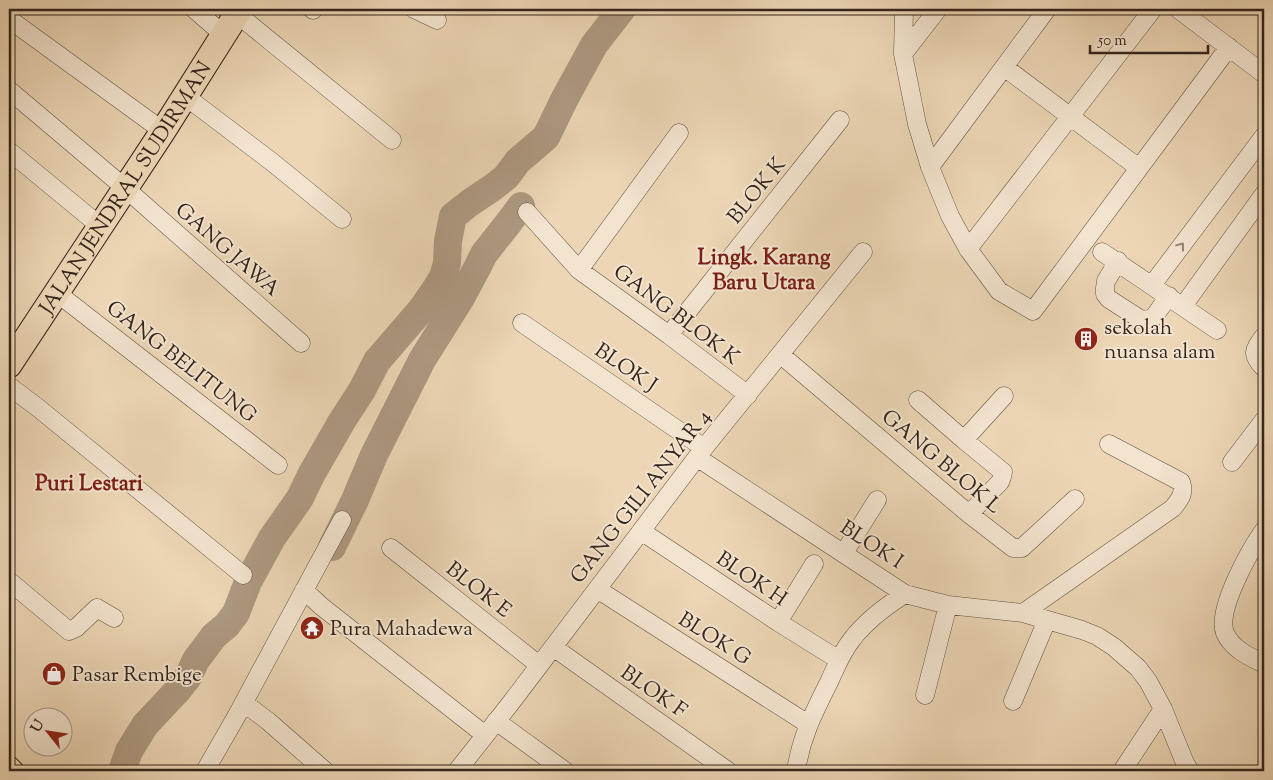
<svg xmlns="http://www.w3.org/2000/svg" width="1273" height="780" font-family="'Sorts Mill Goudy',serif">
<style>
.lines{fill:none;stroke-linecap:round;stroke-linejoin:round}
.river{stroke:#ad9981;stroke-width:28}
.minor-casing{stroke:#625042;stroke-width:19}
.major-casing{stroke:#34241c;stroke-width:23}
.highway-casing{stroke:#34241c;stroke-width:27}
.minor{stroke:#f3e4cf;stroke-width:18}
.major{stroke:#ecd6b5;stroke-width:21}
.highway{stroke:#ecd6b5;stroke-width:25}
.oneway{stroke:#948476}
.labels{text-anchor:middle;stroke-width:4;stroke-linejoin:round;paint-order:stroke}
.street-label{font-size:21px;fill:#34241c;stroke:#f3e4cf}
.poi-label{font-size:21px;fill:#34241c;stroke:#f3e4cf;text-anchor:start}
.neighbourhood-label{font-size:22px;font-weight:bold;fill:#7a1f14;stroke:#f3e4cf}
</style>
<rect width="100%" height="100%" fill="#ecd6b5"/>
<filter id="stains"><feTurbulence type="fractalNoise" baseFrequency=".004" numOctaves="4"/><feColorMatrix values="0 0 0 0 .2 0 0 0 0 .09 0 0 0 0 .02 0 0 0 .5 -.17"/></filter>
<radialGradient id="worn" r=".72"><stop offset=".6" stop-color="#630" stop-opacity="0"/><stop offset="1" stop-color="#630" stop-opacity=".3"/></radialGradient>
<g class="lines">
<!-- river -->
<path class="river" d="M 332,547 L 355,500 L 374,455 L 422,360 L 462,296 L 477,268 L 484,254 L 510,221 L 521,206
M 122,771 L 129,751 L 145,725 L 177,691 L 188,677 L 196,660 L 214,636 L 227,625 L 236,613 L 248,582 L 272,538 L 300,498 L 311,475 L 342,421 L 362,390 L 377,361 L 421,310 L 437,287 L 443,277 L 447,263 L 448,241 L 453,216 L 471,202 L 492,188 L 506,177 L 518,161 L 546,137 L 565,98 L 594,45 L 622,9"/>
<!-- minor casing -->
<g class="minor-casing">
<path id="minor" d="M 194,9 L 224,35
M 312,9 L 313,10
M 414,9 L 437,20
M 904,9 L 903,54 L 917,124 L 930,167 L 950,216 L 968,249 L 999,291 L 1033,311 L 1229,47
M 1178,9 L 1264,74
M 237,14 L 392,140
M 9,19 L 163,131
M 903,54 L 938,9
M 1004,67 L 1139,168
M 9,90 L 125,188 L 301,343
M 185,96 L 272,162 L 342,219
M 9,151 L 100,226
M 930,167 L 1047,9
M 527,212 L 579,270 L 669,335 L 748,395
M 968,249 L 1153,9
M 1102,252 L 1217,330
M 1118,261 L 1106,281 L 1105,288 L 1105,294 L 1109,299 L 1140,319 L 1146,320 L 1153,318 L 1169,296
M 579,270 L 679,133
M 1152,285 L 1264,136
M 57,293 L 278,465
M 1183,306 L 1264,194
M 522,323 L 704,448
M 669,335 L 840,120
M 1264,336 C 1254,350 1250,354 1264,368
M 781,355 L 969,514 L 1013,548 L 1022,548 L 1075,499
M 9,386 L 37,407 L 243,575
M 918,400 L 964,440 L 1003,472 L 1002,477 L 1000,482 L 969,514
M 964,440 L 1004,396
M 698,458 L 905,594 L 948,605 L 1023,613 L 1082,630 L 1097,636 L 1114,647 L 1138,668 L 1148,681 L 1163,709 L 1185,763 L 1190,771
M 1232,462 L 1264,420
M 1264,530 C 1250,550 1216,610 1225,633 C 1232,649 1250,657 1264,664
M 641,531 L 778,622 L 839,660
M 391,548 L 539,665
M 844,553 L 877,500
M 9,581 L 69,631 L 76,628 L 97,608 L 114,618
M 597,589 L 808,724
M 304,590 L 321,606 L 485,735
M 1023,613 L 1173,508 C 1180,499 1185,494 1181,482 L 1109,444
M 778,622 L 814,564
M 553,647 L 728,771
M 925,695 L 948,605
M 1013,701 L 1047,620
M 244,703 L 268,721 L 325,771
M 496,721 L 565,771
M 205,771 L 236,717 L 342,520
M 457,771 L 510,704 L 704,448 L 863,252
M 796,771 C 801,737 814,712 829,682 C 836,667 842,651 853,638 C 867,620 886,606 905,594
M 1122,771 L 1163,709"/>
</g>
<!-- major casing -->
<g class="major-casing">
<path id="major" d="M 9,767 L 13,771"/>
</g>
<!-- highway casing -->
<g class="highway-casing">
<g id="highway">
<path id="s1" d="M 9,365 L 163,131 L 240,9"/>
</g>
</g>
<!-- minor -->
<use href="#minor" class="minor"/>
<!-- major -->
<use href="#major" class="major"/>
<!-- highway -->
<use href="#highway" class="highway"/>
</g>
<!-- one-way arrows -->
<defs><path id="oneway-chevron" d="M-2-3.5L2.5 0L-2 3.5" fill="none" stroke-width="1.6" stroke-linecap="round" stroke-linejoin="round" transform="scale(1.25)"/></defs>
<use class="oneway" href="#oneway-chevron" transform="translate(1181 246) rotate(-53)"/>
<!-- icons -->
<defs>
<g id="building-disc" transform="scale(1.25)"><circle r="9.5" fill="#8f2418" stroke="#f3e4cf"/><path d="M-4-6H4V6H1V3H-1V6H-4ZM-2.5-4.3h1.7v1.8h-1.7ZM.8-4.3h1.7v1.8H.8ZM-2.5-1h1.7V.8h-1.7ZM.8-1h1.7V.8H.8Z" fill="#fff"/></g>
<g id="temple-disc" transform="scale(1.25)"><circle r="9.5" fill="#8f2418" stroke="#f3e4cf"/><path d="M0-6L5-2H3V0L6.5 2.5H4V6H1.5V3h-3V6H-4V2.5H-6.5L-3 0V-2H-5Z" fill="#fff"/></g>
<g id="shop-disc" transform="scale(1.25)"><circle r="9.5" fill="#8f2418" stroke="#f3e4cf"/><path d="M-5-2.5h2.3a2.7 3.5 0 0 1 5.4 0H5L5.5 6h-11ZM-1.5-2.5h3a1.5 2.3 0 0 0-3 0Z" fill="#fff"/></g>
</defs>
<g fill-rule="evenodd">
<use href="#building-disc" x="1086" y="339"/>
<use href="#temple-disc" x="312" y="628"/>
<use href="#shop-disc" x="54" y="674"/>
</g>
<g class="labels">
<!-- street labels -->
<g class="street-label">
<text dy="7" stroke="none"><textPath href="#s1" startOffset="212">JALAN JENDRAL SUDIRMAN</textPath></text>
<text transform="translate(756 190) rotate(-51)" y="7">BLOK K</text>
<text transform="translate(228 249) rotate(41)" y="7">GANG JAWA</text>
<text transform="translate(677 314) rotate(37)" y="7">GANG BLOK K</text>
<text transform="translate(182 361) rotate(38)" y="7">GANG BELITUNG</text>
<text transform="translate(626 367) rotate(34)" y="7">BLOK J</text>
<text transform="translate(942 461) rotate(40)" y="7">GANG BLOK L</text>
<text transform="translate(640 496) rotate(-52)" y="7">GANG GILI ANYAR 4</text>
<text transform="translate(872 544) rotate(33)" y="7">BLOK I</text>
<text transform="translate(752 578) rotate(34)" y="7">BLOK H</text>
<text transform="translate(479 589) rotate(38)" y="7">BLOK E</text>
<text transform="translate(715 638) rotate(32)" y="7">BLOK G</text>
<text transform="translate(654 691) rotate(35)" y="7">BLOK F</text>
</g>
<!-- poi labels -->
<g class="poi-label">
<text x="1104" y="334">sekolah<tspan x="1104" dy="24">nuansa alam</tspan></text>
<text x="330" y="635">Pura Mahadewa</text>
<text x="72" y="681">Pasar Rembige</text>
</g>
<!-- neighbourhood labels -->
<g class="neighbourhood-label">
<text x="764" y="264">Lingk. Karang<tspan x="764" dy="25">Baru Utara</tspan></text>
<text x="89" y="490">Puri Lestari</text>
</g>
</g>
<!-- margin -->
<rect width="1273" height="780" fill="none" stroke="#ecd6b5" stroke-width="30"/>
<rect x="10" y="10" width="1253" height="760" fill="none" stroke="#34241c" stroke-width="2.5"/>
<rect x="15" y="15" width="1243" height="750" fill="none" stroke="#34241c"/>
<!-- north arrow -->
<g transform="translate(48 732) rotate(300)"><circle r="24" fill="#f3e4cf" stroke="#a79787"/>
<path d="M0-4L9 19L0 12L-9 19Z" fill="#8f2418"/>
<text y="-8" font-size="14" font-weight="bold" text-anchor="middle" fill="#34241c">U</text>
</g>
<!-- scale -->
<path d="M1090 45v8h118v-8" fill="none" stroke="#34241c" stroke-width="2.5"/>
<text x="1098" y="45" font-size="15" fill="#34241c" stroke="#f3e4cf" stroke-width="4" paint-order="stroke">50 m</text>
<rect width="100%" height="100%" filter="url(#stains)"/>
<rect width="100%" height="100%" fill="url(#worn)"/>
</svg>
